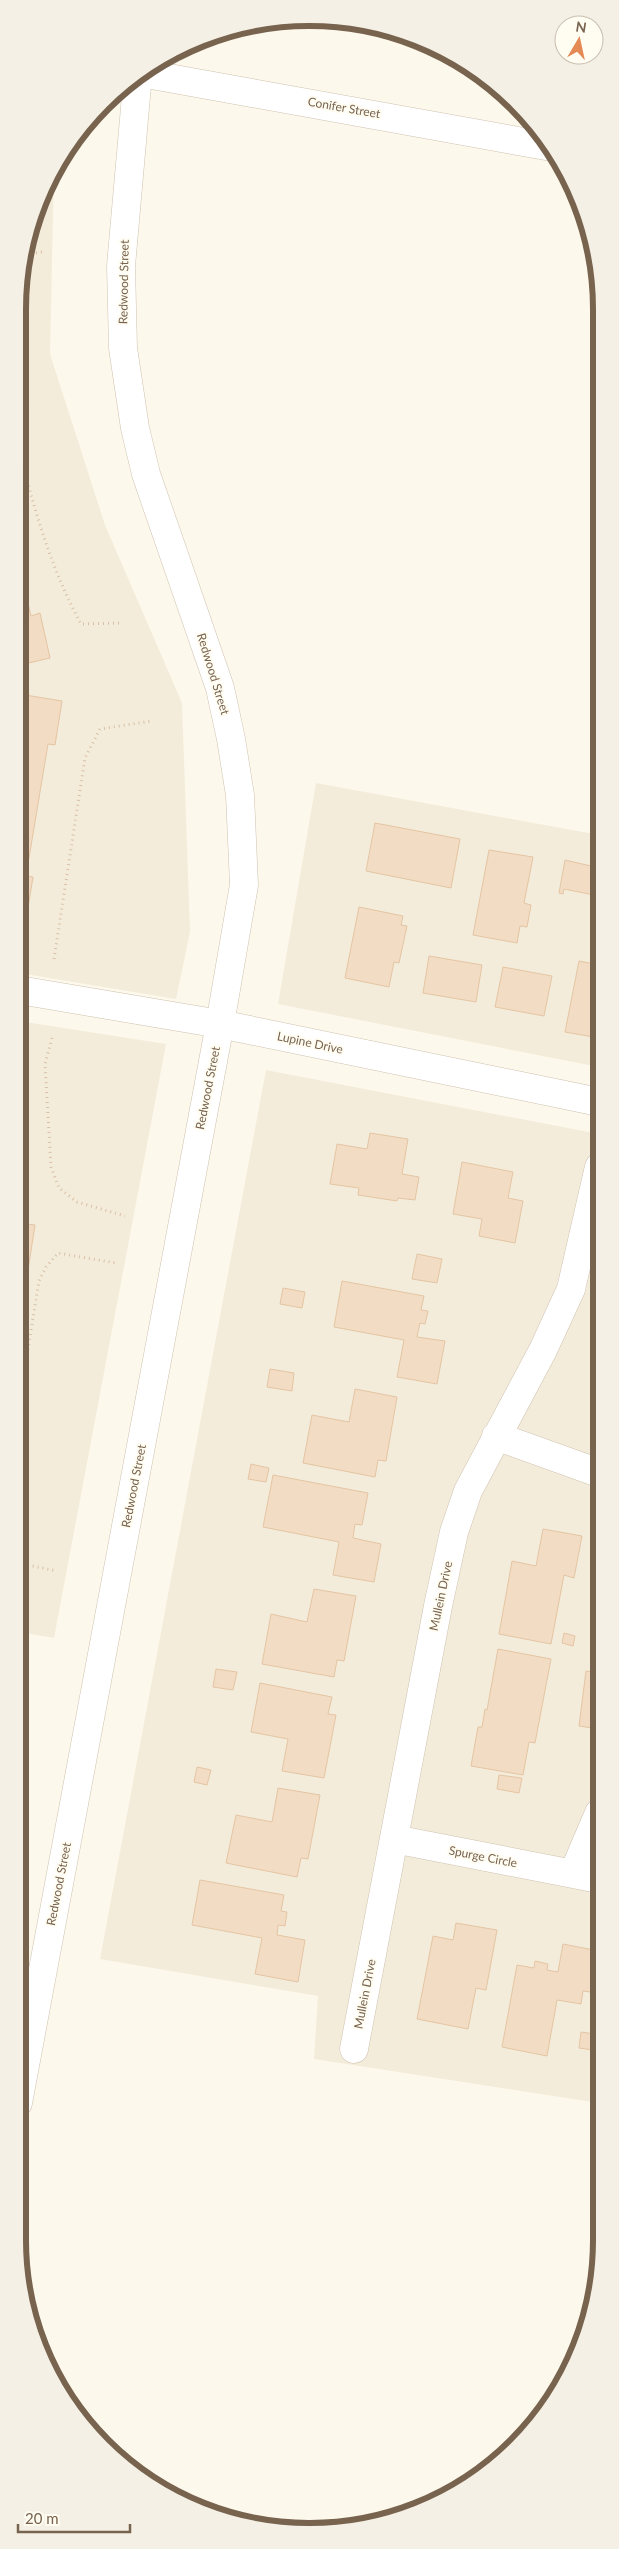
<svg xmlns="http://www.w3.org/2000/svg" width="619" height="2549" font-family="Lato,sans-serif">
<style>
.residential{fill:#f4ecda}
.building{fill:#f2dcc3;stroke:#e4c5a4}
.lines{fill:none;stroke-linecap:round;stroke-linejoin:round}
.minor-casing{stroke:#cfc2b0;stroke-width:29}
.path{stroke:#d8c0a6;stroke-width:3;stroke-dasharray:1 4;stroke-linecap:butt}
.minor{stroke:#fff;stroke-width:28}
.labels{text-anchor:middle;stroke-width:4;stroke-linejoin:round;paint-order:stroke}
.street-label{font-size:12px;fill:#78634e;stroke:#fffcf2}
.rim{fill:none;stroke:#78634e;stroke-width:6}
</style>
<rect width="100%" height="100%" fill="#fdf8ec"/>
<!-- residential -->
<path class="residential" d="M 54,172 L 50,354 L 105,525 L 182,703 L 190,932 L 176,999 L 19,973 L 20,271 Z
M 316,783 L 599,835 L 599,1067 L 278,1004 Z
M 19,1021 L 166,1044 L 54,1638 L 18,1632 Z
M 266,1070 L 599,1134 L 599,2103 L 314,2059 L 318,1996 L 100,1959 Z"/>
<!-- building -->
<path class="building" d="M 20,570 L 31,616 L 40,613 L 50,658 L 20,665 Z
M 19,694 L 62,701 L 55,745 L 48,744 L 26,876 L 33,877 L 26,920 L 19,919 Z
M 375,823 L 460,839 L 451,888 L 366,871 Z
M 489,850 L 533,857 L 524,903 L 531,905 L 527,927 L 520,926 L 517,943 L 473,935 Z
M 594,853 L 599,854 L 599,896 L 564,889 L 563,894 L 559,893 L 565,860 L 591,866 Z
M 359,907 L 403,916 L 401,925 L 407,926 L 399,963 L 394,962 L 389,987 L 345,978 Z
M 429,956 L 482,965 L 476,1002 L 423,993 Z
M 579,961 L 599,965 L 599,1038 L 565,1032 Z
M 503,967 L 552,976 L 544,1016 L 495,1007 Z
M 370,1133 L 408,1139 L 402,1174 L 419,1177 L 415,1200 L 398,1198 L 397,1201 L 358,1195 L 359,1188 L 330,1184 L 337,1144 L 367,1149 Z
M 19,1143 L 28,1168 L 19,1172 Z
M 462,1162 L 513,1172 L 508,1198 L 523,1201 L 515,1243 L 479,1236 L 482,1219 L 453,1214 Z
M 19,1223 L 35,1225 L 28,1270 L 20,1269 L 19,1275 Z
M 417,1254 L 442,1259 L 437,1283 L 412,1279 Z
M 342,1281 L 424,1296 L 421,1310 L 428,1311 L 425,1324 L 420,1323 L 417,1337 L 445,1341 L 437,1384 L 397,1377 L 404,1340 L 334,1327 Z
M 283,1288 L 305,1292 L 302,1308 L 280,1304 Z
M 270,1369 L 294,1373 L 292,1391 L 267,1387 Z
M 355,1389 L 397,1397 L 386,1461 L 378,1460 L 375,1477 L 303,1463 L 312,1415 L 349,1422 Z
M 251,1464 L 269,1468 L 266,1482 L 248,1479 Z
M 273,1475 L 368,1493 L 362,1525 L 355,1524 L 353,1538 L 381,1544 L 374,1582 L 333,1575 L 339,1542 L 263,1527 Z
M 543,1529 L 582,1536 L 574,1578 L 564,1575 L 551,1644 L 499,1634 L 512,1561 L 536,1566 Z
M 314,1589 L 356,1596 L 344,1661 L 337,1660 L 334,1677 L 262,1664 L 271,1614 L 307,1622 Z
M 564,1633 L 575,1636 L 573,1646 L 562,1643 Z
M 498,1649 L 551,1659 L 535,1743 L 529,1742 L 523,1775 L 471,1766 L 478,1727 L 482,1727 L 485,1709 L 487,1710 Z
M 216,1669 L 237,1672 L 233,1690 L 213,1687 Z
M 586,1671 L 599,1673 L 599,1729 L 579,1726 Z
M 260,1683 L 332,1697 L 328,1714 L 336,1715 L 324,1778 L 282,1771 L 288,1739 L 251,1732 Z
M 197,1767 L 211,1770 L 207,1785 L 194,1782 Z
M 499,1775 L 522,1778 L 519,1793 L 497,1789 Z
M 278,1788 L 320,1795 L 308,1859 L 301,1858 L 297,1877 L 226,1863 L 236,1815 L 272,1822 Z
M 200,1880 L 284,1895 L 281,1911 L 287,1912 L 285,1926 L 278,1925 L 277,1935 L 305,1940 L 298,1982 L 255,1974 L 262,1938 L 192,1925 Z
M 456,1923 L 497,1930 L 486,1990 L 476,1988 L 468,2029 L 417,2019 L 433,1936 L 453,1940 Z
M 563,1944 L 599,1951 L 597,1993 L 583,1991 L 581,2004 L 557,2000 L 547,2056 L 502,2047 L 517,1965 L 534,1968 L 535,1961 L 548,1964 L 547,1970 L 558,1972 Z
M 581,2032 L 595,2034 L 593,2050 L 579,2048 Z"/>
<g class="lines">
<!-- minor casing -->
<g class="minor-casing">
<path id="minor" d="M 141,73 L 546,146
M 19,990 L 220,1024 L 599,1102
M 496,1436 L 599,1473
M 394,1839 L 599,1879
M 573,1874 L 599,1813
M 354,2049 L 438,1606 L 454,1532 L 468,1491 L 543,1350 L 571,1289 L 599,1167
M 18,2103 L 220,1024 L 244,885 L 240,795 L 231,739 L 220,688 L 146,474 L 135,428 L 123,348 L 121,266 L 138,74"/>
</g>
<!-- path -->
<path class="path" d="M 26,254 L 42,252
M 20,452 C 34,510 52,571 81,624 L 121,623
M 54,959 L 85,758 L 100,729 L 152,721
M 52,1038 L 45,1064 L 51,1167 L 59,1188 L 77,1202 L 125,1216
M 19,1404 L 39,1281 L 46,1267 L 58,1253 L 116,1263
M 18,1563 L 57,1571"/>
<!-- minor -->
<use href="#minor" class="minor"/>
</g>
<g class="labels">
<!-- street labels -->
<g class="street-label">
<text transform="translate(344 108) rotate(10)" y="4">Conifer Street</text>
<text transform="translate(124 282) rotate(-89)" y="4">Redwood Street</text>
<text transform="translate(213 674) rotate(73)" y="4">Redwood Street</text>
<text transform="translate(310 1043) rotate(12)" y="4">Lupine Drive</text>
<text transform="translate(208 1088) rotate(-79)" y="4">Redwood Street</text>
<text transform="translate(134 1486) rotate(-79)" y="4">Redwood Street</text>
<text transform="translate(441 1596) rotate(-78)" y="4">Mullein Drive</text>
<text transform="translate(483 1857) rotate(11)" y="4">Spurge Circle</text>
<text transform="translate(59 1884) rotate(-79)" y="4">Redwood Street</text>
<text transform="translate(365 1994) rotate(-79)" y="4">Mullein Drive</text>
</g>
</g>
<!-- crop -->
<path d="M0 0H619V2549H0ZM309 26H310A283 283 0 0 1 593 309V2240A283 283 0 0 1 310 2523H309A283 283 0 0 1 26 2240V309A283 283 0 0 1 309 26Z" fill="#f4f0e5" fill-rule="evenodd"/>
<path class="rim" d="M309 26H310A283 283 0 0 1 593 309V2240A283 283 0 0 1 310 2523H309A283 283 0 0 1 26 2240V309A283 283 0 0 1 309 26Z"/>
<!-- north arrow -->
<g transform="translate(579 40) rotate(9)"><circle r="24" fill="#fffcf2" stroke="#c9bfb0"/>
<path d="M0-4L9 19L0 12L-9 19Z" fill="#e48854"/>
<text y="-8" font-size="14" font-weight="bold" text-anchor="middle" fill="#78634e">N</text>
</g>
<!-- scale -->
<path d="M18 2524v8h112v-8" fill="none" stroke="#78634e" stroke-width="2.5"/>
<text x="25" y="2524" font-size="15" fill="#78634e" stroke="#fffcf2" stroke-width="4" paint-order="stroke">20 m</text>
</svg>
